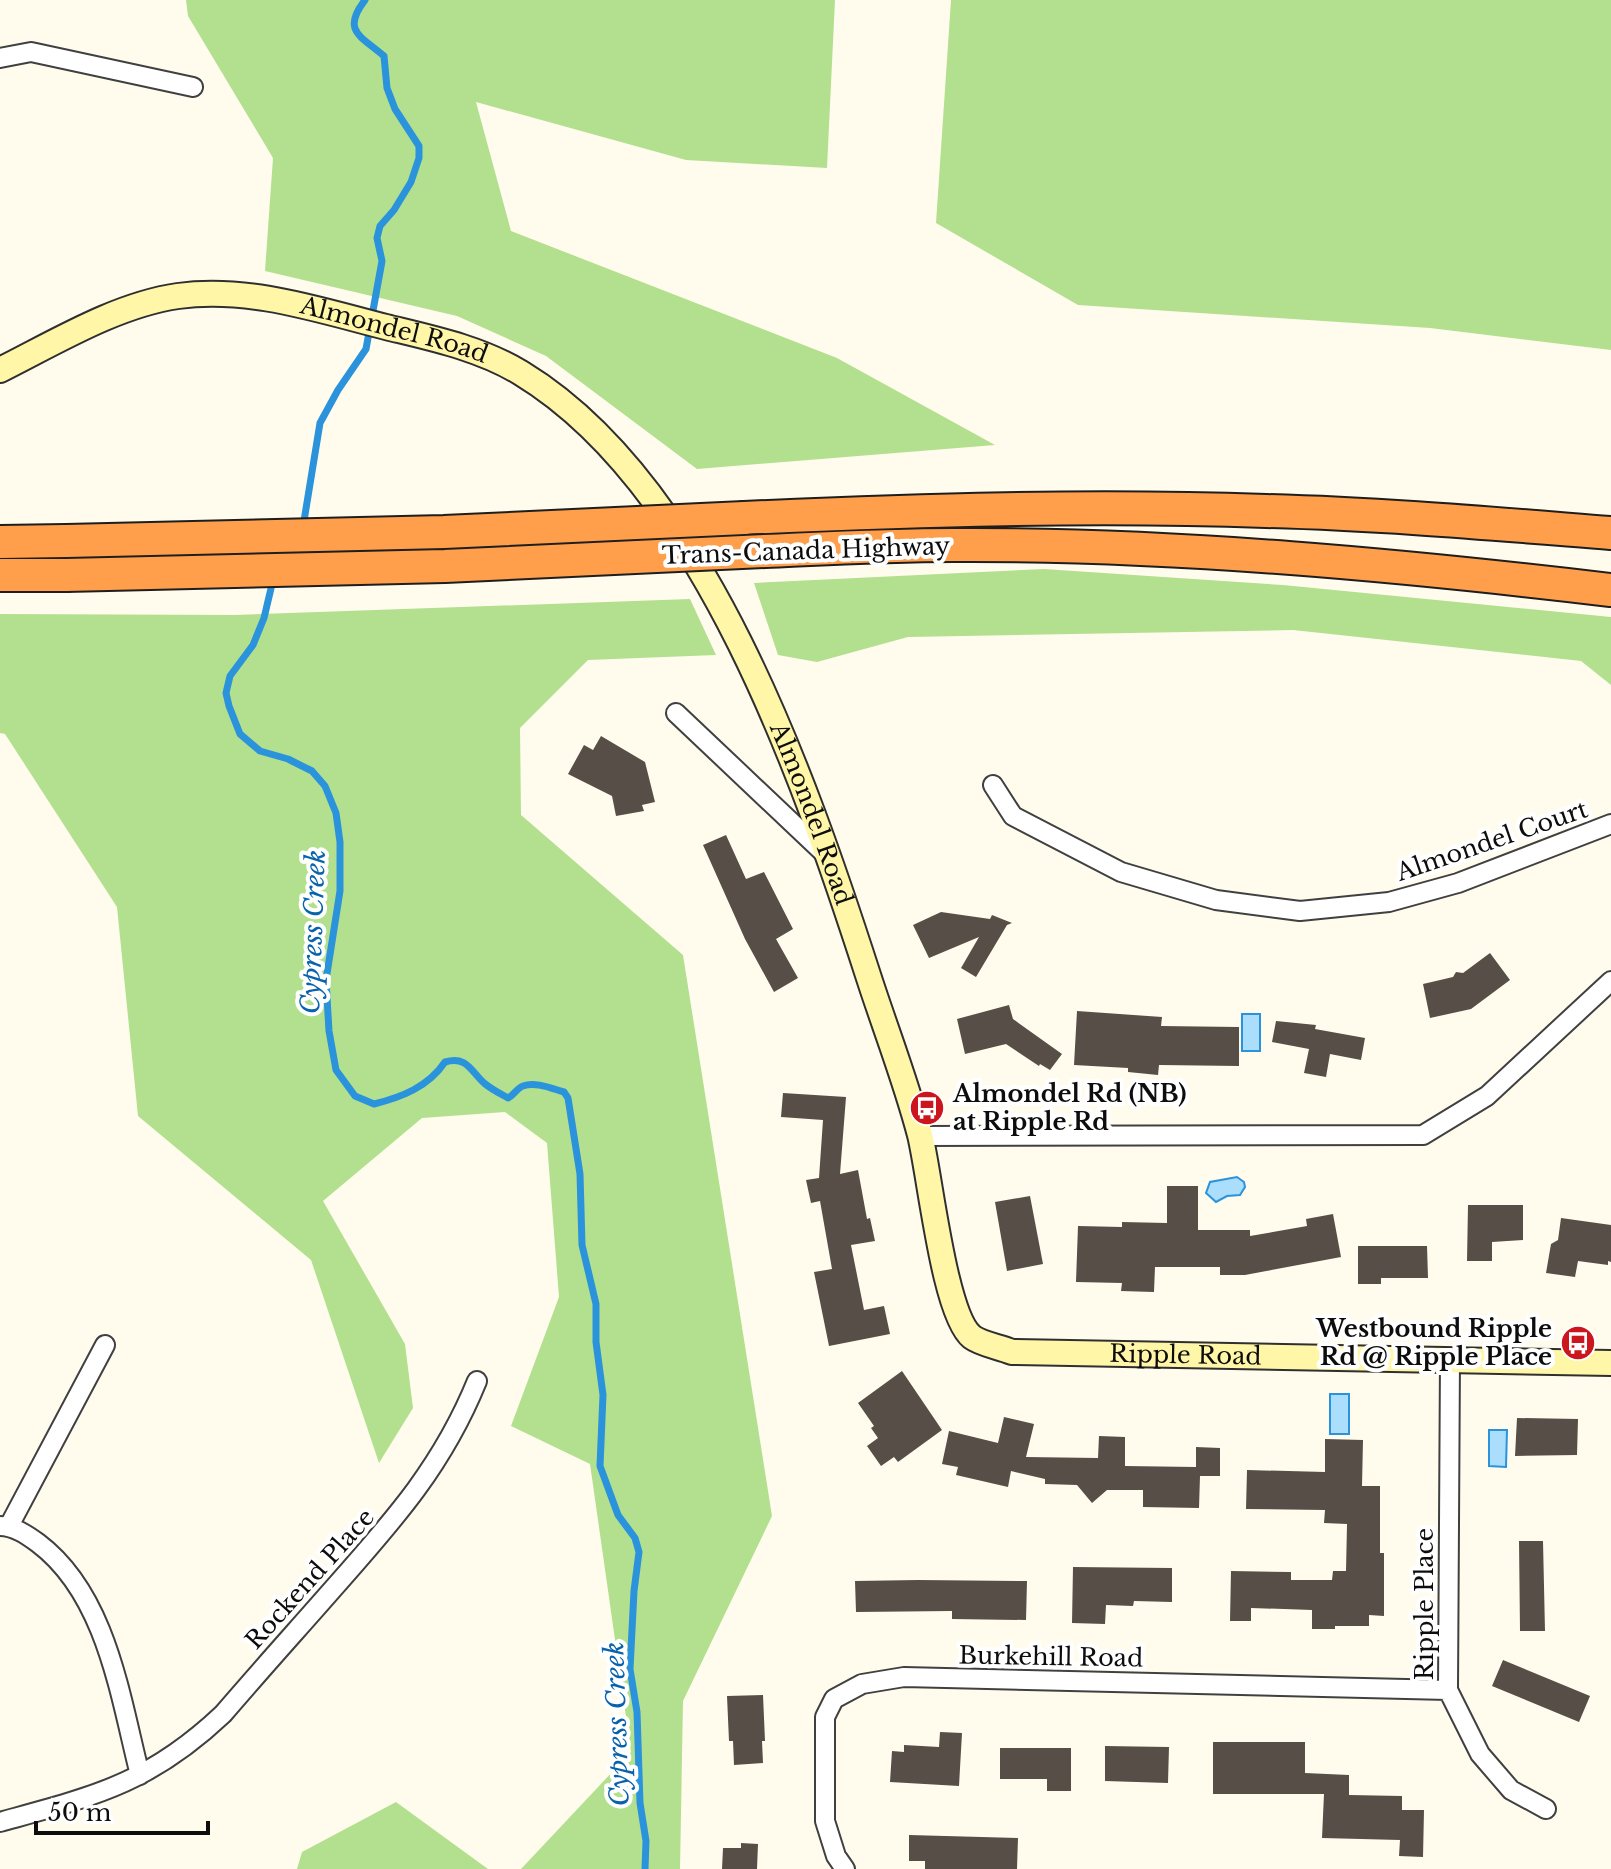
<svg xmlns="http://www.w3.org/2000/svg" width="1611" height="1869" font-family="'Libre Baskerville',serif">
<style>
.forest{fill:#b3e08f}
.water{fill:#abddfd;stroke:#2a93dc;stroke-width:2}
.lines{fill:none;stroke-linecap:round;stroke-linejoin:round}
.stream{stroke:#2a93dc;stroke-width:7}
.building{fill:#574e48}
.street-casing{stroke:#404040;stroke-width:22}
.secondary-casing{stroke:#2f2f2f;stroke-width:28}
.highway-casing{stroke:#1e1e1e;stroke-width:36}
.street{stroke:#fff;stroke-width:18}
.secondary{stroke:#fff6a8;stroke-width:24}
.highway{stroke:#ff9f4b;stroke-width:32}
.highway-bridge-casing{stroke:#1e1e1e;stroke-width:36;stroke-linecap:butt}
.highway-bridge{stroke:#ff9f4b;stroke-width:32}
.labels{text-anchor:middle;stroke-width:8;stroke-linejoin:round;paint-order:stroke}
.street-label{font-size:24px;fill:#0d0d0d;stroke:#fff}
.poi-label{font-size:24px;font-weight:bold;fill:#0d0d0d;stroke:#fff;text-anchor:start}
.water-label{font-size:26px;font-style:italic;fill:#0963ac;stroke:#fff}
</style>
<rect width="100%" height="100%" fill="#fffced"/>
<!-- forest -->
<path class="forest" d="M 186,0 L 835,0 L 827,168 L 686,160 L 476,102 L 511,231 L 837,358 L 995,445 L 697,469 L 546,356 L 457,316 L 265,271 L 273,158 L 188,16 Z
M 951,0 L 1611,0 L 1611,350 L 1430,328 L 1078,305 L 936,223 Z
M 1044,569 L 1283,585 L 1611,617 L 1611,685 L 1581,661 L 1293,630 L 908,637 L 817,662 L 778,655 L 754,583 Z
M 690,599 L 716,655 L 588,660 L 520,728 L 521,815 L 683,955 L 772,1516 L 683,1701 L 680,1869 L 521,1869 L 631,1752 L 590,1464 L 511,1426 L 559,1297 L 547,1143 L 505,1112 L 422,1118 L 323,1201 L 405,1344 L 413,1408 L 379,1463 L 311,1260 L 138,1116 L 117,907 L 5,734 L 0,733 L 0,614 L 235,615 Z
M 396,1802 L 488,1869 L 297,1869 L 302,1852 Z"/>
<!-- water -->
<path class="water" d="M 1242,1014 L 1260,1014 L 1260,1051 L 1242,1051 Z
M 1237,1177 L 1244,1182 L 1245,1187 L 1240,1195 L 1227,1196 L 1216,1202 L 1206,1193 L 1210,1182 Z
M 1330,1394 L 1349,1394 L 1349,1434 L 1330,1434 Z
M 1489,1430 L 1507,1430 L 1506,1467 L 1489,1466 Z"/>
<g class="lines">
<!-- stream -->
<path class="stream" d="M 303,527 L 320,423 L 338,390 L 366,349 L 382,261 L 377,238 L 380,226 L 394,210 L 411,182 L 419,158 L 419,146 L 395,109 L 387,88 L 384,56 C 361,36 341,31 365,0
M 273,580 L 264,618 L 253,645 L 230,676 L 226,693 L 229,706 L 240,734 L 260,751 L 288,759 L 312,771 L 325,786 L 336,813 L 340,842 L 340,891 L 326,980 L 329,1031 L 336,1070 L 355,1096 L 374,1104 C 402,1097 428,1087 445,1062 C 467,1056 470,1070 484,1083 C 491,1089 499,1093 508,1098 C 514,1095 517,1088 523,1086 C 535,1081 553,1089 564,1092 L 568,1098 L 580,1174 L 582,1245 L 596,1304 L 596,1342 L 603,1395 L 600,1466 L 618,1515 L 635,1538 L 639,1552 L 634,1591 L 630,1669 L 637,1712 L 640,1803 L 646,1841 L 645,1869"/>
</g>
<!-- building -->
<path class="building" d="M 601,736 L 645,762 L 655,802 L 642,805 L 644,811 L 616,816 L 612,796 L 568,774 L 584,745 L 593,750 Z
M 726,835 L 746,879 L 764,872 L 793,929 L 776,939 L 798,978 L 774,992 L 745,939 L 703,845 Z
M 941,912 L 990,919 L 992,915 L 1012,923 L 1007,925 L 976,977 L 961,968 L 979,937 L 929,958 L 913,925 Z
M 1490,953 L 1510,980 L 1471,1009 L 1430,1018 L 1423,984 L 1453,977 L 1456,972 L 1463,973 Z
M 1009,1005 L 1013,1019 L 1062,1054 L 1050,1070 L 1040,1064 L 1039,1066 L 1006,1044 L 965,1054 L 957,1019 Z
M 1077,1011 L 1162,1017 L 1161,1026 L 1239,1027 L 1239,1066 L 1159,1065 L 1158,1075 L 1128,1072 L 1128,1068 L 1074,1065 Z
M 1276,1021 L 1316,1025 L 1315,1029 L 1365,1038 L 1361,1060 L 1330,1054 L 1326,1077 L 1304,1073 L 1309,1049 L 1272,1042 Z
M 783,1093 L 846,1097 L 840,1174 L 858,1170 L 867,1219 L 870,1218 L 875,1241 L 851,1245 L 864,1310 L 884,1306 L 890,1334 L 829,1346 L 814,1272 L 832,1269 L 820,1201 L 811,1203 L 806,1180 L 819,1178 L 823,1120 L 781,1117 Z
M 1167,1186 L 1198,1186 L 1198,1230 L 1250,1230 L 1250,1236 L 1307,1226 L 1306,1219 L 1333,1214 L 1341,1257 L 1245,1275 L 1220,1275 L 1220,1267 L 1155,1267 L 1154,1292 L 1121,1291 L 1122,1283 L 1076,1282 L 1078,1226 L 1122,1227 L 1122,1222 L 1167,1223 Z
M 1030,1196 L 1043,1264 L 1007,1271 L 995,1202 Z
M 1468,1205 L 1523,1205 L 1523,1240 L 1492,1242 L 1492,1261 L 1467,1261 Z
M 1561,1218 L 1611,1225 L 1611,1262 L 1608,1261 L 1608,1265 L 1578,1261 L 1575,1277 L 1546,1273 L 1551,1244 L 1558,1240 Z
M 1358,1246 L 1427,1246 L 1428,1278 L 1381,1278 L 1381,1284 L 1358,1284 Z
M 902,1371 L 942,1430 L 898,1462 L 894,1457 L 881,1466 L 867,1446 L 878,1438 L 871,1428 L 874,1426 L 858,1403 Z
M 1004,1417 L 1034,1424 L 1026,1457 L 1098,1458 L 1099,1436 L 1125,1437 L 1125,1466 L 1196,1467 L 1196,1447 L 1220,1448 L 1220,1476 L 1200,1476 L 1199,1508 L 1143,1507 L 1143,1490 L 1107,1490 L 1092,1503 L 1077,1485 L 1045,1484 L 1045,1479 L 1011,1471 L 1008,1487 L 956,1475 L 958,1467 L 942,1464 L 949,1431 L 998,1443 Z
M 1517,1418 L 1578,1419 L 1577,1455 L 1515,1456 Z
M 1325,1439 L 1363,1440 L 1362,1486 L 1380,1486 L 1380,1553 L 1384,1553 L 1384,1616 L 1369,1615 L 1369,1626 L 1335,1626 L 1335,1629 L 1312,1629 L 1312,1610 L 1251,1608 L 1251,1621 L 1230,1621 L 1231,1571 L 1291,1572 L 1291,1580 L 1332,1580 L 1333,1571 L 1346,1571 L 1347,1524 L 1324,1523 L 1325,1510 L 1246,1509 L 1247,1470 L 1325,1472 Z
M 1519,1541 L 1543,1541 L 1545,1631 L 1520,1631 Z
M 1073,1567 L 1172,1568 L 1172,1602 L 1134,1601 L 1133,1606 L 1106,1605 L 1105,1624 L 1072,1623 Z
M 918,1580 L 1027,1581 L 1026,1620 L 952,1619 L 952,1611 L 856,1612 L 855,1581 Z
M 1503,1660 L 1590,1696 L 1579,1722 L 1492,1686 Z
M 763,1695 L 765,1741 L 762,1741 L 763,1763 L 734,1765 L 733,1741 L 729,1741 L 727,1696 Z
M 940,1732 L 962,1733 L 959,1786 L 890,1782 L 892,1751 L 904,1752 L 904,1745 L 939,1747 Z
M 1213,1742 L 1305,1742 L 1305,1773 L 1349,1775 L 1349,1795 L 1402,1796 L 1402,1810 L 1424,1810 L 1423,1857 L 1399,1856 L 1400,1840 L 1322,1838 L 1324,1794 L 1213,1794 Z
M 1105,1746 L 1169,1747 L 1168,1783 L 1105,1781 Z
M 1000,1748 L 1071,1748 L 1071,1791 L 1047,1791 L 1047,1779 L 1000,1779 Z
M 909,1835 L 1018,1838 L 1017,1869 L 925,1869 L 925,1861 L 909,1861 Z
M 741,1843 L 758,1844 L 757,1869 L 722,1869 L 723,1848 L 741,1848 Z"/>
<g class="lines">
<!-- street casing -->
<g class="street-casing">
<path id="street" d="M 0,58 L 31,52 L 193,87
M 676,713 L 825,854
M 993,785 L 1013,816 L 1121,872 L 1216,900 L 1300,911 L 1389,902 L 1458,883 L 1611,824
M 920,1136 L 1423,1135 L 1487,1096 L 1611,981
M 1450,1358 L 1448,1690 L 1480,1754 L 1511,1790 L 1546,1809
M 0,1526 C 14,1526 27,1535 38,1543 C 107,1595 120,1697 140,1775
M 9,1526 L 105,1345
M 0,1822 C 94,1796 149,1784 223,1714 C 259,1672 296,1631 332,1590 C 393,1521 442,1467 477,1381
M 845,1869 L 836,1856 L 825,1821 L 825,1717 L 834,1699 L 862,1684 L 904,1677 L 1448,1690"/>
</g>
<!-- secondary casing -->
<g class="secondary-casing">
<g id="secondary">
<path id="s1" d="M 0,370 C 56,342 116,305 178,296 C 248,286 319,310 386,327 C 431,338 480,348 521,373 C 704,484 805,780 868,975 C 885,1028 906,1081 920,1135 C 930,1175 944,1315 972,1337 C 981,1344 1000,1347 1012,1352 L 1611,1363"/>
</g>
</g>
<!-- highway casing -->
<g class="highway-casing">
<path id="highway" d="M 744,518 C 918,510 1092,505 1266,511 C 1381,514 1496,524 1611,533
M 0,542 L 66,541
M 765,551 C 833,548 902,544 971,545 C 1184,545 1399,565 1611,590
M 0,575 L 66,575"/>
</g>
<!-- street -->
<use href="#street" class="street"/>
<!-- secondary -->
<use href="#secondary" class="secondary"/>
<!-- highway -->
<use href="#highway" class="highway"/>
<!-- highway-bridge casing -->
<g class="highway-bridge-casing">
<path id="highway-bridge" d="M 66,541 L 444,532 L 744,518
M 66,575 L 445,566 L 765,551"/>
</g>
<!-- highway-bridge -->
<use href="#highway-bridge" class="highway-bridge"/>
</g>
<!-- icons -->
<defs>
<g id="bus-disc" transform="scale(1.8)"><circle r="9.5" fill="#cb161d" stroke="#fff"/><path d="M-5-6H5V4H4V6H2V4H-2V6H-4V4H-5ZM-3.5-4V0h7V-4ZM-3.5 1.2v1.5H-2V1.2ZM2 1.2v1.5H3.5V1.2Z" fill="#fff"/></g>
</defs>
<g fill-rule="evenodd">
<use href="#bus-disc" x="927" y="1108"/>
<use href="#bus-disc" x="1578" y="1343"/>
</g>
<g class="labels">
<!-- street labels -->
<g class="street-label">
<text dy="8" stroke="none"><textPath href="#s1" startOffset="414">Almondel Road</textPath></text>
<text transform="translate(806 551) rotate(-2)" y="8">Trans-Canada Highway</text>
<text dy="8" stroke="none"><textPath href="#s1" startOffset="1086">Almondel Road</textPath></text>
<text transform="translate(1492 841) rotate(-19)" y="8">Almondel Court</text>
<text dy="8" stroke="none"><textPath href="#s1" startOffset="1852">Ripple Road</textPath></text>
<text transform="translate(310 1579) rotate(-48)" y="8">Rockend Place</text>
<text transform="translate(1425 1604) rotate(-90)" y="8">Ripple Place</text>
<text transform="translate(1051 1657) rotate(1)" y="8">Burkehill Road</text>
</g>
<!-- poi labels -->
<g class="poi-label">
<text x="953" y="1102">Almondel Rd (NB)<tspan x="953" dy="28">at Ripple Rd</tspan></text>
<text x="1552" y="1337" text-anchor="end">Westbound Ripple<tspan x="1552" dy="28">Rd @ Ripple Place</tspan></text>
</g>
<!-- water labels -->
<g class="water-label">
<text transform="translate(313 932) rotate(-88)" y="9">Cypress Creek</text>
<text transform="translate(617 1724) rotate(-92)" y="9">Cypress Creek</text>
</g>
</g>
<!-- scale -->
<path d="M36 1821v12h172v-12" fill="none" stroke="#0d0d0d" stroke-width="4"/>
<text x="48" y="1821" font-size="24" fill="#0d0d0d" stroke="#ffffff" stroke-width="6" paint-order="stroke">50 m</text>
</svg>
